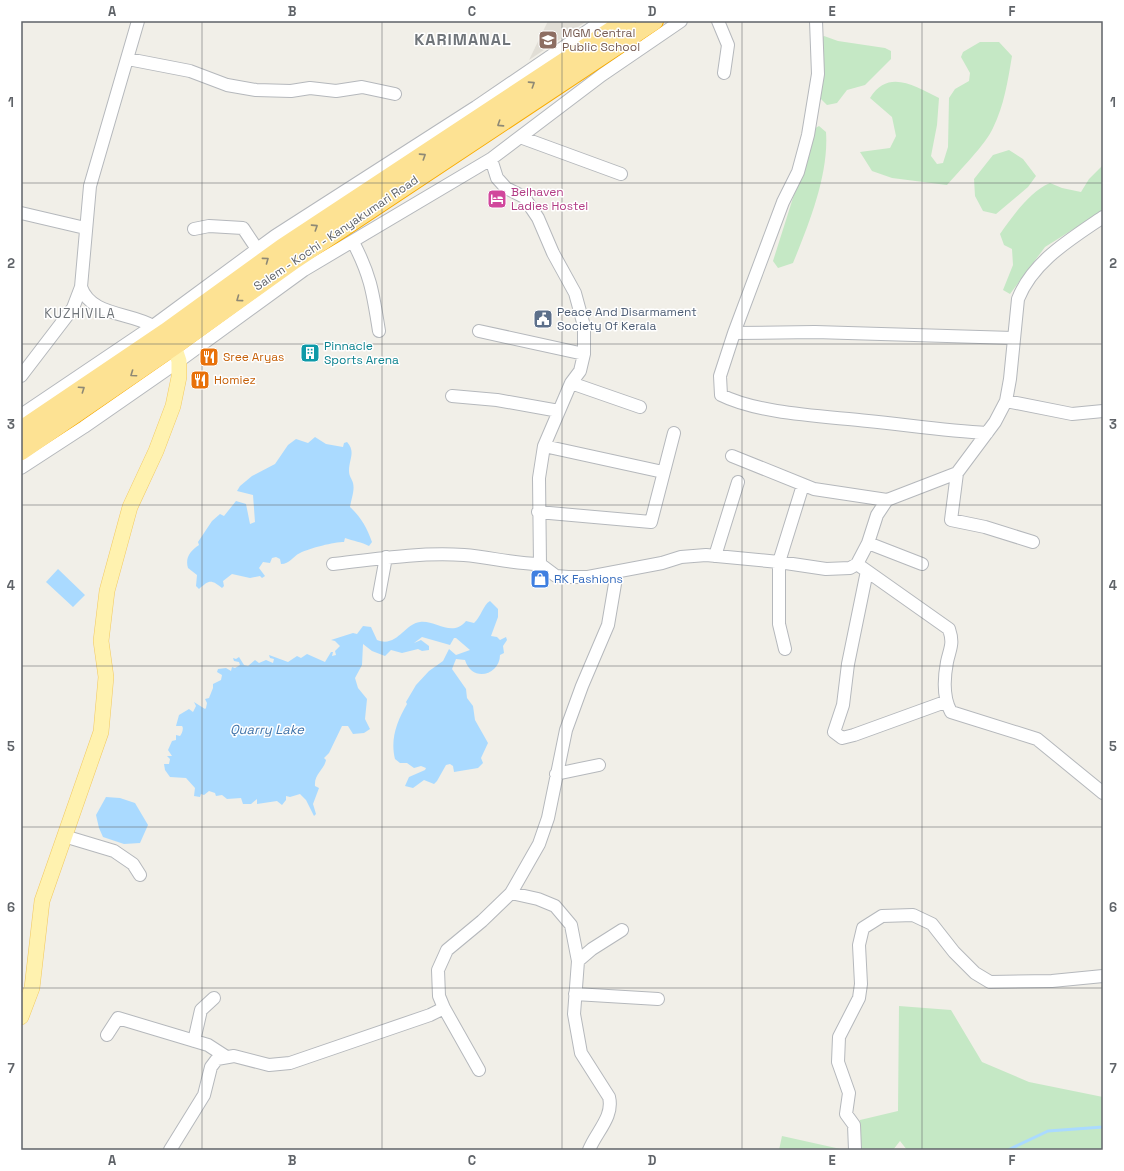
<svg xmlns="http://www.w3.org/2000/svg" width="1124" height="1171" font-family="'Space Grotesk',sans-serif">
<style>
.education{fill:#e1ded6}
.green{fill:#c5e8c5}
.water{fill:#aadaff}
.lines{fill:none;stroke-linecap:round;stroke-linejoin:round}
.stream{stroke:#aadaff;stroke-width:3}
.minor-casing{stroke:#b5b8bc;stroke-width:14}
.major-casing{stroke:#f2c960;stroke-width:16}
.highway-casing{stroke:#f9ab00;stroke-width:20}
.minor{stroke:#fff;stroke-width:12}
.major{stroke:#fff2af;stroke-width:15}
.highway{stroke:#fde293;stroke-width:18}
.oneway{stroke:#8e8975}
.grid{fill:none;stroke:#5f6368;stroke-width:1;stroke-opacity:0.55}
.labels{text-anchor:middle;stroke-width:3;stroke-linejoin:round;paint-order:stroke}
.education-label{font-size:12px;fill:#785e54;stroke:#fff;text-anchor:start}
.hotel-label{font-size:12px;fill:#b23c85;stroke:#fff;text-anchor:start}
.street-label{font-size:12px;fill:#5f6368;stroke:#fff}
.service-label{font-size:12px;fill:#4e5e75;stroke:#fff;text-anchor:start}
.culture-label{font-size:12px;fill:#0d838f;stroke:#fff;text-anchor:start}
.food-label{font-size:12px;fill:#c56008;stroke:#fff;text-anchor:start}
.shop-label{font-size:12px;fill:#366cbe;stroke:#fff;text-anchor:start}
.neighbourhood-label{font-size:13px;letter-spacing:1px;fill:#70757a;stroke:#fff}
.water-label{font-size:13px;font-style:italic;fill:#4174aa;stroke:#fff}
.district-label{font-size:16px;font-weight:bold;letter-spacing:1px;fill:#70757a;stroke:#fff}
.neatline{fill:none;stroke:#5f6368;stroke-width:1.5}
.grid-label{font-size:13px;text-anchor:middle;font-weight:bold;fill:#5f6368}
</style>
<rect width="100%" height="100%" fill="#f1efe8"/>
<!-- education -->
<path class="education" d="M 548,21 L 587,21 L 529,60 Z"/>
<!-- green -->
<path class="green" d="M 824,36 L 838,41 L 885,48 L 891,51 L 891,59 L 865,85 L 847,90 L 837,103 L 827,105 L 818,96 L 818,41 Z
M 980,42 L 999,42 L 1012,56 C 1008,80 1004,106 993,128 C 986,144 959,171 947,185 L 892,178 L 872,171 L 860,152 L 890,148 L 896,136 L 892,117 L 870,98 C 889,68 915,87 939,98 L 937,125 L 931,156 L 937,164 L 943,163 L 948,147 L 949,98 L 955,89 L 969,81 L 970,73 L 961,57 L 963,52 Z
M 819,126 L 826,132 C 829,174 809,224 793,263 L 778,268 L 773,261 L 804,163 L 812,130 Z
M 1009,150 L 1023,159 L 1036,176 L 1028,187 L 996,214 L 983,211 L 975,196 L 974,179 L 993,155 Z
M 1103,165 L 1103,208 L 1099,213 L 1045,247 L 1010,294 L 1003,290 L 1013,265 L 1012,249 L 1004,245 L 1000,234 C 1013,216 1029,192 1050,183 L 1062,188 L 1081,192 L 1089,179 Z
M 899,1006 L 951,1010 L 982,1062 L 1029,1082 L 1103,1097 L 1103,1150 L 907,1150 L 900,1141 L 893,1150 L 858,1150 L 860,1120 L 898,1111 Z
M 782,1136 L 845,1150 L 779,1150 Z"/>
<!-- water -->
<path class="water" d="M 315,437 L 326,444 L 343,447 L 344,443 L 347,442 C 356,452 349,459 349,471 C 349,476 352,479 353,483 C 355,490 351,500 350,507 C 361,517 367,528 372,542 L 369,546 C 362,542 353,541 345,538 L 344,542 C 334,542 310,548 300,553 C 292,557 290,564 281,564 L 280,559 L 276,557 L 272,558 L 270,563 L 263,562 L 259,568 L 265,576 L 262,578 L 260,576 L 250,578 L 232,574 L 223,581 L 224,586 L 222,588 C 211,579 209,580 199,589 L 196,586 L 197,575 L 188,568 C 185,558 190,551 199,545 L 198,542 L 212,521 L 220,514 L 224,516 L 236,501 L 246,504 L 250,524 L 255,522 L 253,495 L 237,491 L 240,486 L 252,476 L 275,464 L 288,445 L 296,439 L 308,443 Z
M 58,569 L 85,595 L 73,607 L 46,582 Z
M 490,601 L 498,609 L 498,617 L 491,636 L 497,637 L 500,640 L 506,637 L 507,640 L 503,646 L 504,653 L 500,655 C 500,675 472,683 465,660 L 456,659 L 452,669 L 466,689 L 467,698 L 473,706 L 475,720 L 488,743 L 481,758 L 483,763 L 478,768 L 454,772 L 453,766 L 450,764 L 446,765 L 437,781 L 434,784 L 424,780 L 413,788 L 405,786 L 409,777 L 425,770 L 426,768 L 421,766 L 414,768 L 407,763 L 400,763 L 395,759 C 390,739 397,721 407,704 L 406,702 L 416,685 L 429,671 L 443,661 L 449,649 L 456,655 L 470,650 L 456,638 L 454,638 L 450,645 L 422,637 L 414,643 L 421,640 L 429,646 L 429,650 L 422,651 L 418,649 L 402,653 L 391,650 L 385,656 L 372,651 L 363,644 L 362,665 L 355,678 L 358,688 L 367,699 L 365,719 L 370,729 L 364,733 L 353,734 L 348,726 L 342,726 L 329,753 L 324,758 L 326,760 C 324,770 314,774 315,786 L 319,788 L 313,804 L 316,814 L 314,816 L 306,800 L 300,794 L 290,797 L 286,796 L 286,800 L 282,805 L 277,801 L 257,804 L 257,799 L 251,804 L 243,804 L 241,798 L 227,799 L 222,795 L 216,796 L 215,793 L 209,791 L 204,795 L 201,794 L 200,797 L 194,796 L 195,788 L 186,778 L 170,777 L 165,770 L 164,764 L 169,764 L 170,759 L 167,756 L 172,756 L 168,750 L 172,741 L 176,740 L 176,735 L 180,736 C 182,734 184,728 182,726 L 176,726 L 179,715 L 189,709 L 193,712 L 196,706 L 194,702 L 205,709 L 206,708 L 207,703 L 205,699 L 209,698 L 213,688 L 213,684 L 221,680 L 222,675 L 217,672 L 218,669 L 226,668 L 231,671 L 232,667 L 235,668 L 240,665 L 239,662 L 234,661 L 233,658 L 236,659 L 239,657 L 244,665 L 248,666 L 255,660 L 259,663 L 266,660 L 273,663 L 274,659 L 270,658 L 269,655 L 288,662 L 297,656 L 301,658 L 307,654 L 325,662 L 331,652 L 333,652 L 332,656 L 336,655 L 335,651 L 340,646 L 335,641 L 331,640 L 353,633 L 357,634 L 363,626 L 371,627 L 377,640 C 397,648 404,624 420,622 C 436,620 452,638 466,621 L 474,623 C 481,617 483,605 490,601 Z
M 106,797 L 120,798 L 135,803 L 148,825 L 140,843 L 124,844 L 103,837 L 99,828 L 96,815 Z"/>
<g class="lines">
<!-- stream -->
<path class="stream" d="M 1008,1150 L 1048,1131 L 1103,1127"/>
<!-- minor casing -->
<g class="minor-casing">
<path id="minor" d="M 718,21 L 728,45 L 724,73
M 816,21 L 818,74 L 808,135 L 798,172 L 783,202 L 734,333 L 720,376 L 721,395 C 759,414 824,416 868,421 C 908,425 947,431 987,433
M 128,59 L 190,71 L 227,85 L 256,90 L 291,91 L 310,88 L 336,91 L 362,87 L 395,94
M 520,137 L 621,174
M 491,159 L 497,178 L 506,188 L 524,197 L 538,218 L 553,253 L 575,293 L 584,326 L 584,354 L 580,371 L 571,383 L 544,446 L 539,478 L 540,564 L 556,576 L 568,577 L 588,577 L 662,563 L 681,557 L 706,555 L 779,562 L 826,569 L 850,568 L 857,564 L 868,543 L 877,515 L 887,500 L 957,473 L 995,422 L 1006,401 L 1010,379 L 1018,299 C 1033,261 1071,239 1103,217
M 21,213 L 85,228
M 194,229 L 209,226 L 243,228 L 257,249
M 353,242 C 371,276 373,294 379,331
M 479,331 L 584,354
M 166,332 L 153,326 L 275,236 L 476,107 L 602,21
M 734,333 L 815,332 L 1013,338
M 21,376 L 73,308 L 81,287
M 571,383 L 640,407
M 452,396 L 497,400 L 559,411
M 1006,401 L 1072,414 L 1103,411
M 21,415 L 153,326 C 129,312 91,316 81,287 L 90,186 L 138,21
M 544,446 L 663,472
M 732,456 L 814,489 L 887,500
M 21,468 L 84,427 L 179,361 L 304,270 L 491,159 L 602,75 L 681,21
M 957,473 L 951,520 L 985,527 L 1033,542
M 538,512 L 651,522 L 674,433
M 868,543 L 922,564
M 715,556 L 738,482
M 333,564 C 376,559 421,552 464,555 C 490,557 514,564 540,564
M 857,564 L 949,629 C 954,644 950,648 947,662 C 944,678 943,698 951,712 L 1037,739 L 1103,793
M 867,571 L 848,664 L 843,705 L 834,732 L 842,738 L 854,735 L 945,702
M 379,595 L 386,557
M 785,649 L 779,624 L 779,562 L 803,485
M 556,774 L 599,765
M 64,836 L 114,851 L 133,864 L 140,875
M 511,893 L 538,899 L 555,906 L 571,925 L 578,961 L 574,1014 L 581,1053 L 609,1097 C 614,1117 596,1132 589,1150
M 578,961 L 592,949 L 622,930
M 575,994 L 658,999
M 444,1008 L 479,1070
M 107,1035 L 118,1018 L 208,1045 L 225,1056
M 194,1041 L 201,1010 L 214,998
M 170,1150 L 204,1095 L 211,1067 L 217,1059 L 234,1056 L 269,1065 L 290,1063 L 430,1015 L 444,1008 L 439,996 L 438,970 L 447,950 L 482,921 L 511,893 L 539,844 L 548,818 L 566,730 L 582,686 L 608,625 L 617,572
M 855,1150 L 854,1125 L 846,1114 L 849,1093 L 838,1062 L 839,1037 L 859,998 L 861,984 L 859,945 L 863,928 L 882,916 L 913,915 L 932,924 L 954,952 L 975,973 L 990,982 L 1052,981 L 1103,976"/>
</g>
<!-- major casing -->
<g class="major-casing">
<path id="major" d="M 21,1017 L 32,988 L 42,901 L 101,732 L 106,677 L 101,641 L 107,591 L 130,507 L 156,451 L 173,406 L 179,377 L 179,361 L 174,346 L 169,337"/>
</g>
<!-- highway casing -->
<g class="highway-casing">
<path id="highway" d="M 21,430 L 166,332 L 282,248 L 626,21
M 21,451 L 174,346 L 294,260 L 654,21"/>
</g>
<!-- minor -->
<use href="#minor" class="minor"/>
<!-- major -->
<use href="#major" class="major"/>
<!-- highway -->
<use href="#highway" class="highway"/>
</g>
<!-- one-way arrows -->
<defs><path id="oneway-chevron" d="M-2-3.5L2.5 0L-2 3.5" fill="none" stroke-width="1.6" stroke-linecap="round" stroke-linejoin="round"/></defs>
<g class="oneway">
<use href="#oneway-chevron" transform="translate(532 84) rotate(-33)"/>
<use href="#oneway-chevron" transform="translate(500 124) rotate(147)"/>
<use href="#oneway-chevron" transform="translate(423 156) rotate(-33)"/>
<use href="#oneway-chevron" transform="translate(315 227) rotate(-33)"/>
<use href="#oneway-chevron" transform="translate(266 260) rotate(-36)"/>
<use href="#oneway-chevron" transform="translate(239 299) rotate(144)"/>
<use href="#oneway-chevron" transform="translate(133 374) rotate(145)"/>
<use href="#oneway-chevron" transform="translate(82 389) rotate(-34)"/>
</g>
<!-- grid -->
<path class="grid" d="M 202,21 L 202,1150M 382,21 L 382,1150M 562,21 L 562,1150M 742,21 L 742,1150M 922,21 L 922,1150M 21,183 L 1103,183M 21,344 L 1103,344M 21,505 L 1103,505M 21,666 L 1103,666M 21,827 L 1103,827M 21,988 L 1103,988"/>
<!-- icons -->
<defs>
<g id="school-square" transform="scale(1)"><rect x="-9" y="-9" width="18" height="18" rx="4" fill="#8d6e63" stroke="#fff"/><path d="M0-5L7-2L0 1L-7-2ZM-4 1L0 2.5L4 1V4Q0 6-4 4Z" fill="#fff"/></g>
<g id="hotel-square" transform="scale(1)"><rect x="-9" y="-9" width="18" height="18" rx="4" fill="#d1479c" stroke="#fff"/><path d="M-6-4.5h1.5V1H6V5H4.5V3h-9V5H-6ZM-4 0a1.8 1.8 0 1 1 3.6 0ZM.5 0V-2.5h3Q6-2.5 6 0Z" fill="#fff"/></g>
<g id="civic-square" transform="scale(1)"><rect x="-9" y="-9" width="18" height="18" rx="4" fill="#5c6f8a" stroke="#fff"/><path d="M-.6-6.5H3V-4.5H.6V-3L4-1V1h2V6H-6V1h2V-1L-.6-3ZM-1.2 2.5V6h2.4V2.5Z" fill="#fff"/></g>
<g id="building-square" transform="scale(1)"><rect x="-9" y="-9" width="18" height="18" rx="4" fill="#0f9aa8" stroke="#fff"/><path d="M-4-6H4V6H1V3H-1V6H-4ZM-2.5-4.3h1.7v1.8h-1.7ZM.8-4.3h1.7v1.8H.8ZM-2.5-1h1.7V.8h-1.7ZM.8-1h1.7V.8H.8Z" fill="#fff"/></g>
<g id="restaurant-square" transform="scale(1)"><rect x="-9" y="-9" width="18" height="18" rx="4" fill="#e8710a" stroke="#fff"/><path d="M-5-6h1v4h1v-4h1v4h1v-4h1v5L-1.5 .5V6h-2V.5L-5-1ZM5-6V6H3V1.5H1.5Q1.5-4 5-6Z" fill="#fff"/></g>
<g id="shop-square" transform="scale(1)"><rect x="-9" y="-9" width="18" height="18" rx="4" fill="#3f7fe0" stroke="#fff"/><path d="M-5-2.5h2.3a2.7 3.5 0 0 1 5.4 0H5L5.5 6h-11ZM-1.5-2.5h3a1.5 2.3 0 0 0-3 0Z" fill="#fff"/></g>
</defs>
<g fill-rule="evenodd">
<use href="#school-square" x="548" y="40"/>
<use href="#hotel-square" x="497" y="199"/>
<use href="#civic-square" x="543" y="319"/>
<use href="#building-square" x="310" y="353"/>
<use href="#restaurant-square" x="209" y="357"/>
<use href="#restaurant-square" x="200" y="380"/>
<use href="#shop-square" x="540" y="579"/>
</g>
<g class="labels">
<!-- education labels -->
<g class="education-label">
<text x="562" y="37">MGM Central<tspan x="562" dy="14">Public School</tspan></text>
</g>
<!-- hotel labels -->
<g class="hotel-label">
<text x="511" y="196">Belhaven<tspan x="511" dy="14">Ladies Hostel</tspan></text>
</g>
<!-- street labels -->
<g class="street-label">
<text transform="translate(336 233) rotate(-34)" y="4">Salem - Kochi - Kanyakumari Road</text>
</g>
<!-- service labels -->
<g class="service-label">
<text x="557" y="316">Peace And Disarmament<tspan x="557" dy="14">Society Of Kerala</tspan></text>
</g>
<!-- culture labels -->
<g class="culture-label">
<text x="324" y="350">Pinnacle<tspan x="324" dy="14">Sports Arena</tspan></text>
</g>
<!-- food labels -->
<g class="food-label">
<text x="223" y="361">Sree Aryas</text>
<text x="214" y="384">Homiez</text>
</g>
<!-- shop labels -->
<g class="shop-label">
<text x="554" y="583">RK Fashions</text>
</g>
<!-- neighbourhood labels -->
<g class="neighbourhood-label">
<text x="80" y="318">KUZHIVILA</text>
</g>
<!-- water labels -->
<g class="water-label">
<text x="267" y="734">Quarry Lake</text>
</g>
<!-- district labels -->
<g class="district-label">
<text x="463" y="45">KARIMANAL</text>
</g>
</g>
<!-- border -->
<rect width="1124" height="1171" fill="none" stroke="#ffffff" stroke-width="44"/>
<rect x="22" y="22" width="1080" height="1127" class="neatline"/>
<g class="grid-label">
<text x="112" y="16">A</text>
<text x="292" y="16">B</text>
<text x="472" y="16">C</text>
<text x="652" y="16">D</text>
<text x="832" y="16">E</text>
<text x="1012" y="16">F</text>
<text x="11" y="107">1</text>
<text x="1113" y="107">1</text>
<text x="11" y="268">2</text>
<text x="1113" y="268">2</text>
<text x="11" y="429">3</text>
<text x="1113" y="429">3</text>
<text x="11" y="590">4</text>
<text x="1113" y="590">4</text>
<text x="11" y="751">5</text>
<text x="1113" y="751">5</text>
<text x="11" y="912">6</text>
<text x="1113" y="912">6</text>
<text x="11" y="1073">7</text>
<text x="1113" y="1073">7</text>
<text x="112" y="1165">A</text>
<text x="292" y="1165">B</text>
<text x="472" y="1165">C</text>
<text x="652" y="1165">D</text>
<text x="832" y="1165">E</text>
<text x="1012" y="1165">F</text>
</g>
</svg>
